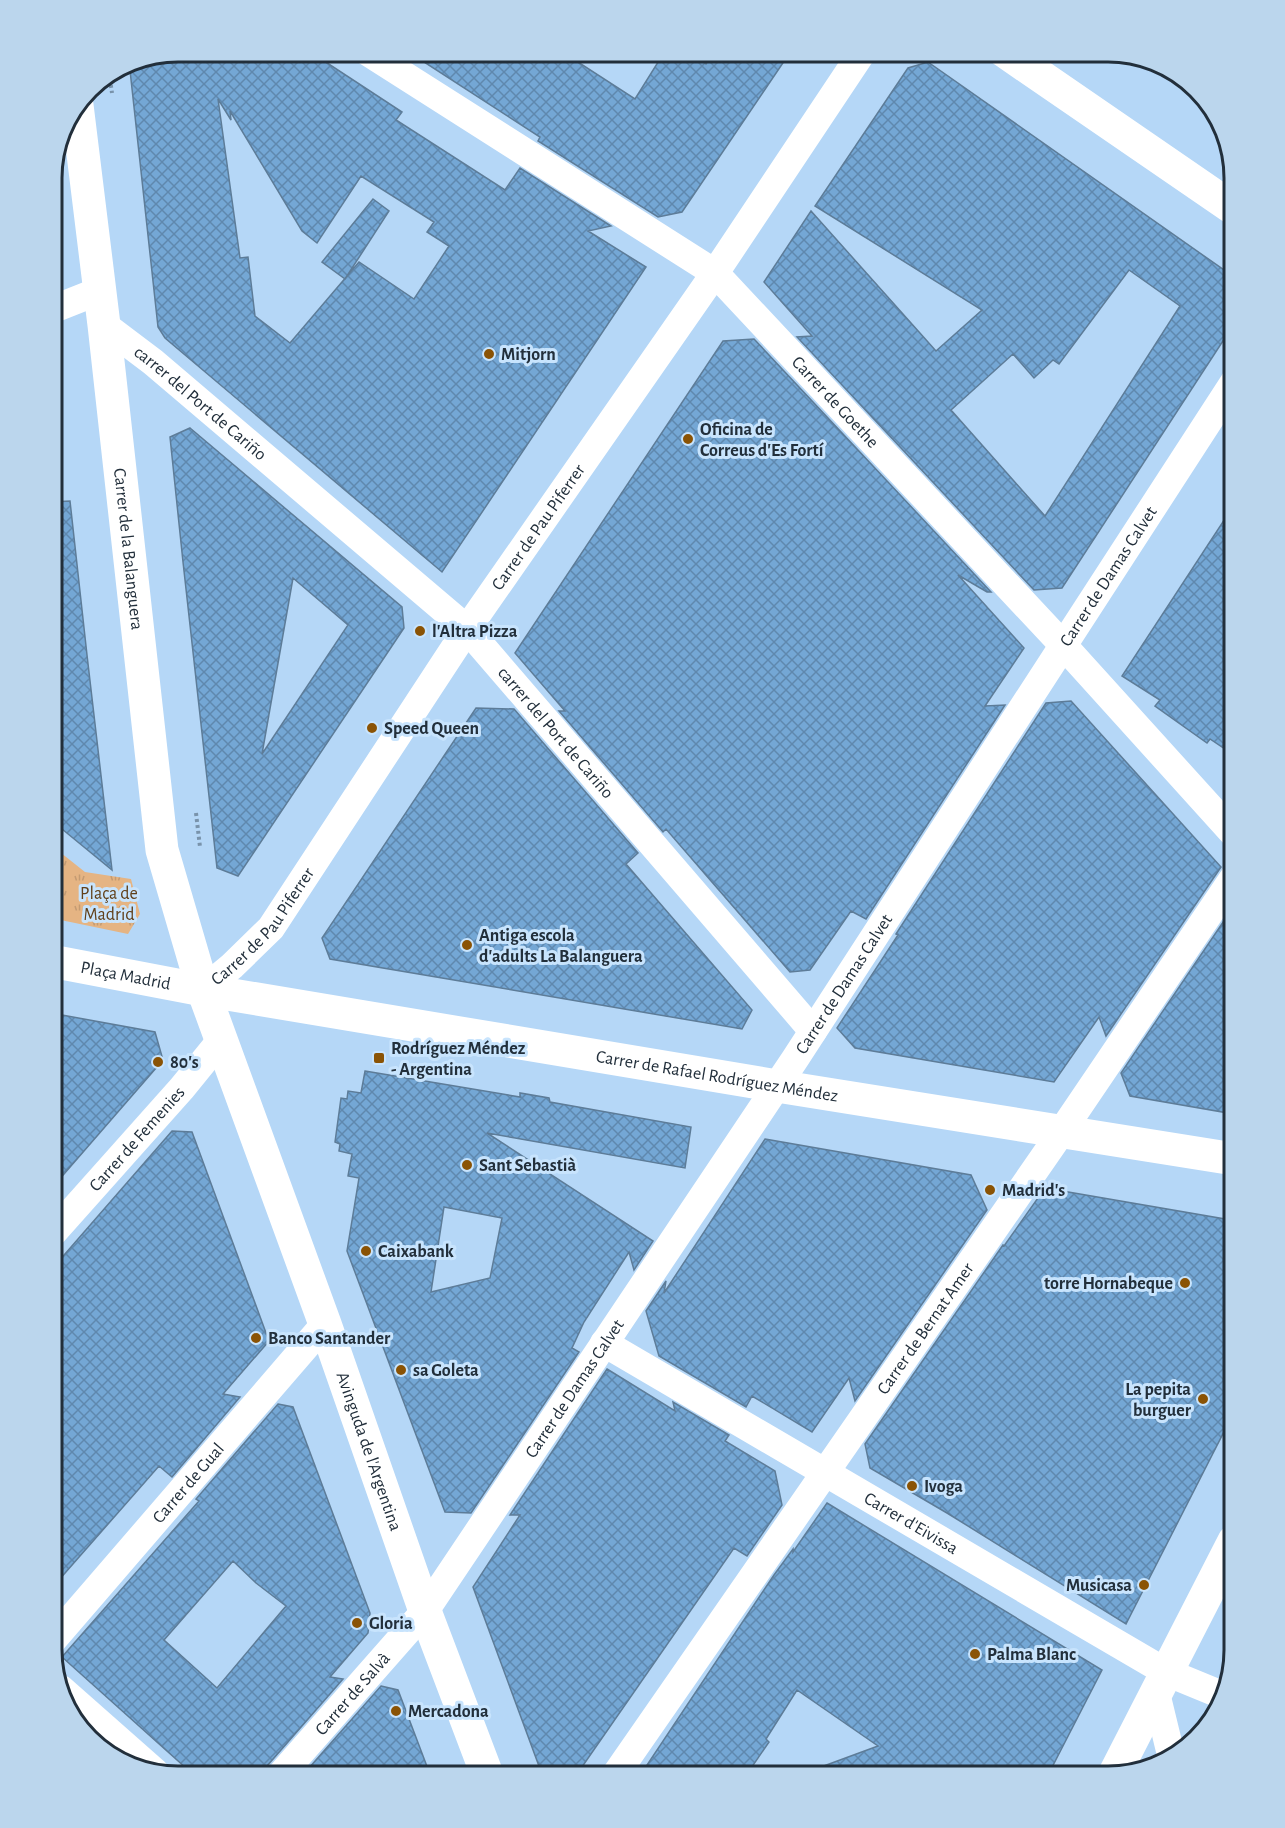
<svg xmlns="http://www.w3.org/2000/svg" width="1285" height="1828" font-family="'Alegreya Sans',sans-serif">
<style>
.grass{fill:url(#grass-tufts)}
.building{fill:url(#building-cross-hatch);stroke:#5d7c98;stroke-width:1.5;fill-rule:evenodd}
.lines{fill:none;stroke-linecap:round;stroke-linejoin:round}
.path{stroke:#7993ab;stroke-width:4;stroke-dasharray:3 3;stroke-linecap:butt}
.street{stroke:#fff;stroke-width:28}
.secondary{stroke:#fff;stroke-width:33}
.poi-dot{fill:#8a5305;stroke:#c8e4fd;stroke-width:2}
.labels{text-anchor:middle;stroke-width:6;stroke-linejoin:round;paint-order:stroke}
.poi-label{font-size:18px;font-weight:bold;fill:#222f3b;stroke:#c8e4fd;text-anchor:start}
.street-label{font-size:18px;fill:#222f3b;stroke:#c8e4fd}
.park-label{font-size:18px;fill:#61401a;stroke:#c8e4fd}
.rim{fill:none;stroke:#222f3b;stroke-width:3}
</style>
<defs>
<pattern id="grass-tufts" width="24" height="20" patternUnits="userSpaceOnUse" patternTransform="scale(1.5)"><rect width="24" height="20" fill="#e5b483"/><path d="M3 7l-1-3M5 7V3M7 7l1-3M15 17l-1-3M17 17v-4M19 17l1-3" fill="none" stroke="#c49b72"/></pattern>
<pattern id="building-cross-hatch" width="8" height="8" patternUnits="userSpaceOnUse" patternTransform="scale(1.5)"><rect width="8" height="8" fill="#74a7d5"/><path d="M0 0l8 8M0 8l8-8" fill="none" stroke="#5f88ae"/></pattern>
</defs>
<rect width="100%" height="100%" fill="#b5d7f7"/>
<!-- grass -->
<path class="grass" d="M 51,845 L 85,872 L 131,879 L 140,914 L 128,934 L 51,918 Z"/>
<!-- building -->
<path class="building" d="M 178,51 L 309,51 L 402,112 L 396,120 L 505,190 L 520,168 L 611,226 L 588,231 L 646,267 L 442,572 L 165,338 L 158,327 L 129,61 ZM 218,99 L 231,120 L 230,111 L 302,231 L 317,243 L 361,176 L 434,222 L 427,232 L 449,246 L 414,299 L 359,262 L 290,343 L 255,316 L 248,257 L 240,258 Z
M 407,51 L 561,51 L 635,99 L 665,51 L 687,51 L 706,64 L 715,51 L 791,51 L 682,212 L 658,217 L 538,141 L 540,137 Z
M 928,62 L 1234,277 L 1234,324 L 1062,588 L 1034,590 L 797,337 L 812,336 L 764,282 L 811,211 L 936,351 L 982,310 L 815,206 L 908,68 ZM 1129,270 L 1180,306 L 1045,516 L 951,410 L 1013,354 L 1034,378 L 1053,360 L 1059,364 Z
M 373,199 L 389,211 L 345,279 L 322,262 Z
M 754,339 L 991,592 L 987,592 L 958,575 L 1024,648 L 985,706 L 1005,705 L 866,919 L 851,911 L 810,970 L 790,972 L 666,829 L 663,832 L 559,711 L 565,711 L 515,653 L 723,341 Z
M 190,428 L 402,607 L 404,628 L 238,876 L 217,868 L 183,562 L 170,437 ZM 293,578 L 348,625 L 262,754 Z
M 70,501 L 87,655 L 112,870 L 51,820 L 51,502 Z
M 1234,505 L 1234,755 L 1210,739 L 1207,743 L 1155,706 L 1160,700 L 1122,676 Z
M 1071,701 L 1221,867 L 1106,1036 L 1099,1017 L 1054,1082 L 855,1048 L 837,1028 L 898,935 L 896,934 L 1046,703 Z
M 476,708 L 514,709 L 638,853 L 626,864 L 752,1010 L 742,1029 L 330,959 L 322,938 Z
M 1234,906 L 1234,1114 L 1130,1096 L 1121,1073 Z
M 51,1013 L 155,1032 L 163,1060 L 51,1189 Z
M 365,1071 L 520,1097 L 520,1093 L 549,1098 L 550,1102 L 691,1127 L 685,1168 L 487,1133 L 653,1241 L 634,1270 L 629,1252 L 584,1322 L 572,1348 L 579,1352 L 471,1513 L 445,1512 L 347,1251 L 359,1178 L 348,1176 L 352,1154 L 339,1151 L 340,1144 L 335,1142 L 341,1098 L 347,1099 L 348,1091 L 361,1093 ZM 444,1207 L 502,1218 L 490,1278 L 431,1292 Z
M 172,1131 L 192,1132 L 269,1341 L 223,1394 L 240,1397 L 172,1477 L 159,1466 L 51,1589 L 51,1270 Z
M 765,1139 L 971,1175 L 987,1210 L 855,1401 L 849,1378 L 812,1432 L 752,1396 L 746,1407 L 659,1356 L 646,1311 L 666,1281 L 664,1293 Z
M 1045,1188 L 1225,1219 L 1234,1236 L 1234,1412 L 1126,1624 L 947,1513 L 870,1468 L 865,1444 L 1003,1245 L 1004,1246 Z
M 607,1369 L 675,1411 L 673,1402 L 729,1435 L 725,1441 L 775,1471 L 782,1505 L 747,1556 L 734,1548 L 575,1777 L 543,1777 L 473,1587 L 520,1515 L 510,1515 Z
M 278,1404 L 293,1407 L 370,1613 L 368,1633 L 330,1677 L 343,1679 L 267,1766 L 263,1777 L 196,1777 L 62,1657 L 199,1501 L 196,1499 ZM 233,1561 L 256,1583 L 286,1606 L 217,1688 L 164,1640 Z
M 827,1503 L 1102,1670 L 1047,1777 L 803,1777 L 802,1774 L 878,1746 L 797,1690 L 766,1739 L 769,1742 L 745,1777 L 639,1777 L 774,1575 L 793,1549 L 793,1552 Z
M 381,1686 L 398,1690 L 431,1777 L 301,1777 Z"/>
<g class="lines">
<!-- path -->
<path class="path" d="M 109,73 L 112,93
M 196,813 L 200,847"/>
<!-- street -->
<g class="street">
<path id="s1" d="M 366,51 L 715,273 L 1063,645 L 1234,834"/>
<path d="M 51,310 L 99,291"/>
<path id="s2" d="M 104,325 L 153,362 L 467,629 L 813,1031"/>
<path id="s3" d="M 203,990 L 232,966 L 271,928 L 467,629 L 715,273 L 863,51"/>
<path id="s4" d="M 51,1235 L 182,1088 L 221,1040"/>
<path id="s5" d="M 604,1343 L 1166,1672 L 1222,1695"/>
<path id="s6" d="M 51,1642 L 325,1324"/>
<path d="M 61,1689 L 155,1772"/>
<path d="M 1156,1693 L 1172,1759"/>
<path id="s7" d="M 279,1777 L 425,1611 L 795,1059 L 1234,382"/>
<path id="s8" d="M 614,1777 L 1062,1131 L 1234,877"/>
</g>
<!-- secondary -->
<g class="secondary">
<path d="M 1004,51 L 1234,209"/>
<path id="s9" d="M 77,105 L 104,325 L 162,850 L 203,990 L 325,1324 L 425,1611 L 488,1777"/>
<path id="s10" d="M 51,961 L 203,990 L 777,1086 L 1234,1159"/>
<path d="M 1114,1775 L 1234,1541"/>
</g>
</g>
<!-- markers -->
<g class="poi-dot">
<circle cx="489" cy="354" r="6"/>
<circle cx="688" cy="439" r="6"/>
<circle cx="420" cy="631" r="6"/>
<circle cx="372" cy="728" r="6"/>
<circle cx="467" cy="945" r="6"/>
<rect x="373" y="1052" width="12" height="12" rx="3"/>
<circle cx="158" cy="1062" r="6"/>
<circle cx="467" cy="1165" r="6"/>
<circle cx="990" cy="1190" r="6"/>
<circle cx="366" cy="1251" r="6"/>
<circle cx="1185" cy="1283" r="6"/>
<circle cx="256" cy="1338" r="6"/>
<circle cx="401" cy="1370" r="6"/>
<circle cx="1203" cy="1399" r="6"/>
<circle cx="912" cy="1486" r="6"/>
<circle cx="1144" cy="1585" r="6"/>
<circle cx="357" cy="1623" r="6"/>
<circle cx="975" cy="1654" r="6"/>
<circle cx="396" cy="1711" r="6"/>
</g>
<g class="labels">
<!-- poi labels -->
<g class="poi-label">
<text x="501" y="360">Mitjorn</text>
<text x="700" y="435">Oficina de<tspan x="700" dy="21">Correus d'Es Fortí</tspan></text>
<text x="432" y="637">l'Altra Pizza</text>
<text x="384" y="734">Speed Queen</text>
<text x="479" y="941">Antiga escola<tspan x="479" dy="21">d'adults La Balanguera</tspan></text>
<text x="391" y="1054">Rodríguez Méndez<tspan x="391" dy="21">- Argentina</tspan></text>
<text x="170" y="1068">80's</text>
<text x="479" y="1171">Sant Sebastià</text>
<text x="1002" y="1196">Madrid's</text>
<text x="378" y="1257">Caixabank</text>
<text x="1173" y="1289" text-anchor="end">torre Hornabeque</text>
<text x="268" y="1344">Banco Santander</text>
<text x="413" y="1376">sa Goleta</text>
<text x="1191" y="1395" text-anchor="end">La pepita<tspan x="1191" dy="21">burguer</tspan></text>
<text x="924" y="1492">Ivoga</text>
<text x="1132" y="1591" text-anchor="end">Musicasa</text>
<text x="369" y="1629">Gloria</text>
<text x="987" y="1660">Palma Blanc</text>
<text x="408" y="1717">Mercadona</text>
</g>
<!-- street labels -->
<g class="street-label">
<text dy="6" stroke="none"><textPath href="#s1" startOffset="590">Carrer de Goethe</textPath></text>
<text dy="6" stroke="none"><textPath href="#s2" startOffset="124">carrer del Port de Cariño</textPath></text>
<text dy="6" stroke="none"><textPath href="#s3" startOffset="574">Carrer de Pau Piferrer</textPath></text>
<text dy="6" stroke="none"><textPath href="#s9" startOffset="447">Carrer de la Balanguera</textPath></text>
<text dy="6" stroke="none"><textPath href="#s7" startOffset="1461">Carrer de Damas Calvet</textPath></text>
<text dy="6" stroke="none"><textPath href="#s2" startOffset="610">carrer del Port de Cariño</textPath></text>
<text dy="6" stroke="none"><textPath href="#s3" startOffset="88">Carrer de Pau Piferrer</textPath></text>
<text dy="6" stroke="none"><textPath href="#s10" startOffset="76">Plaça Madrid</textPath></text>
<text dy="6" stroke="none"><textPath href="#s7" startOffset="975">Carrer de Damas Calvet</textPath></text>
<text dy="6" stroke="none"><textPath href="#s10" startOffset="676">Carrer de Rafael Rodríguez Méndez</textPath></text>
<text dy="6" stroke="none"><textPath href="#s4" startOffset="129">Carrer de Femenies</textPath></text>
<text dy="6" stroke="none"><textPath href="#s8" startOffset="546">Carrer de Bernat Amer</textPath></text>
<text dy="6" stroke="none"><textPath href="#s7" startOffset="489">Carrer de Damas Calvet</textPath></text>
<text dy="6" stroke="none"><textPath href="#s9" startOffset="1386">Avinguda de l'Argentina</textPath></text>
<text dy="6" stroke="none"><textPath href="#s6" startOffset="210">Carrer de Gual</textPath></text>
<text dy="6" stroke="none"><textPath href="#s5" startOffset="356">Carrer d'Eivissa</textPath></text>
<text dy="6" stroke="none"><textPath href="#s7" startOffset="111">Carrer de Salvà</textPath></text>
</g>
<!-- park labels -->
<g class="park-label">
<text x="109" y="899">Plaça de<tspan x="109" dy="21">Madrid</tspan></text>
</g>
</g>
<!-- crop -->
<path d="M0 0H1285V1828H0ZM178 62H1108A116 116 0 0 1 1224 178V1650A116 116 0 0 1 1108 1766H178A116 116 0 0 1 62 1650V178A116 116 0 0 1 178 62Z" fill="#bbd6ed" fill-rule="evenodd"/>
<path class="rim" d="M178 62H1108A116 116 0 0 1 1224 178V1650A116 116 0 0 1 1108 1766H178A116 116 0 0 1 62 1650V178A116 116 0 0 1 178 62Z"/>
</svg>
